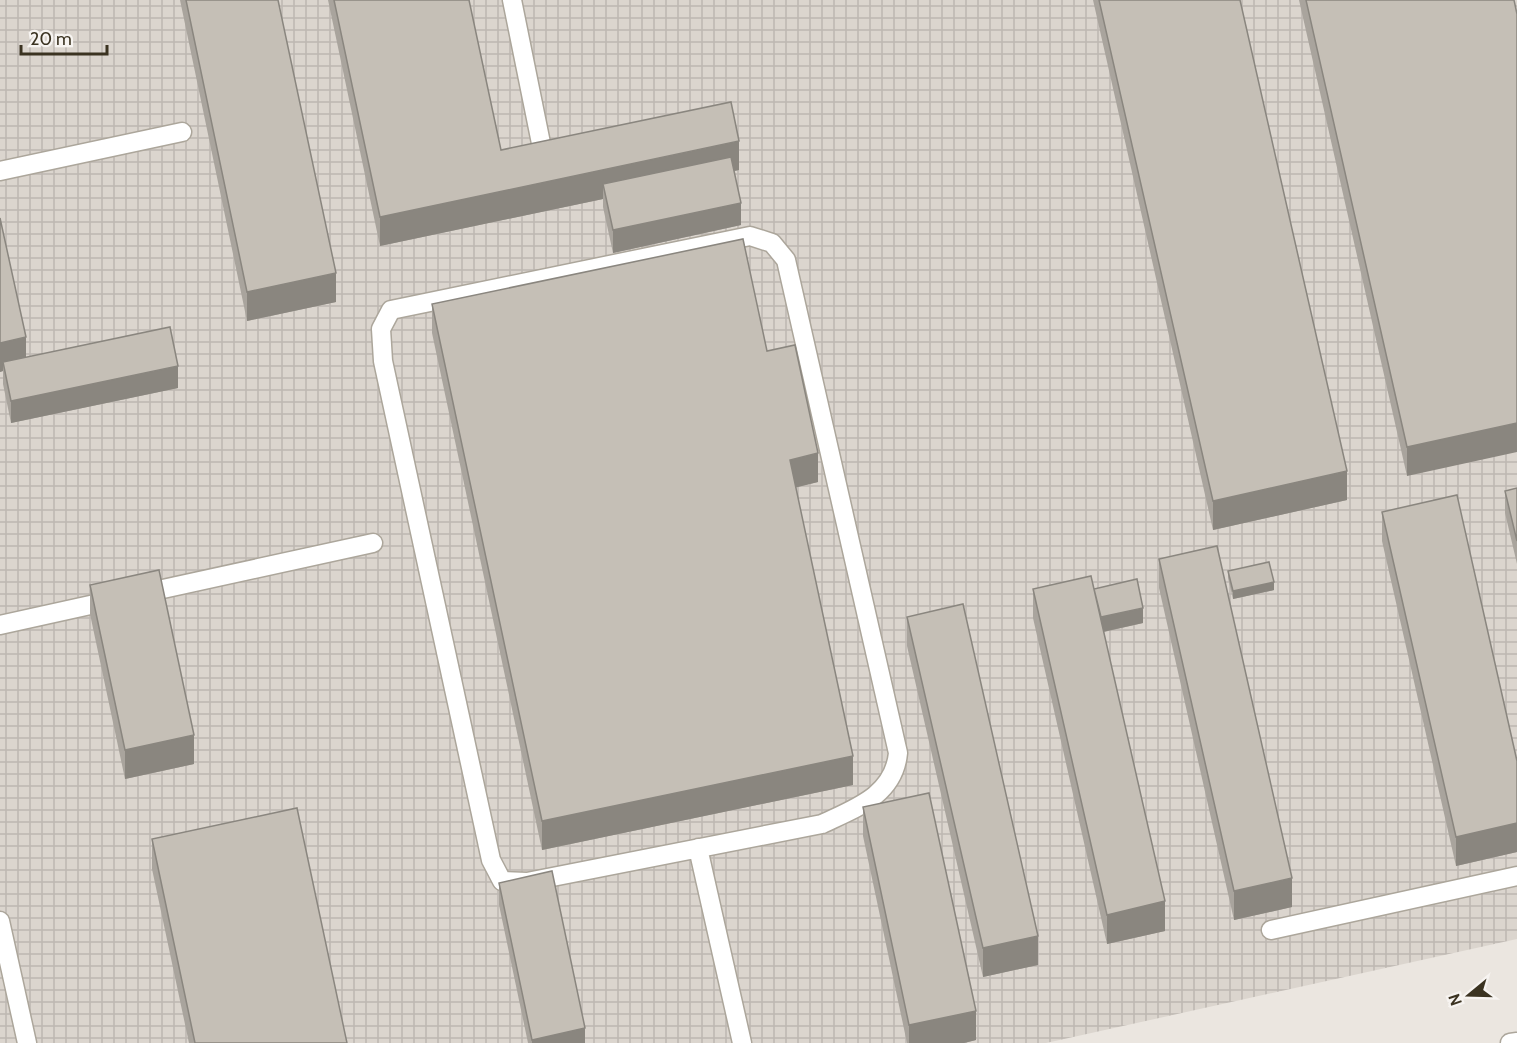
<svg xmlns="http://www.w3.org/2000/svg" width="1517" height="1043" font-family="Cabin,sans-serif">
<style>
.industrial{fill:url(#industrial-grid)}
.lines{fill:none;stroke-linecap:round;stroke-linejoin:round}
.minor-casing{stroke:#aca69b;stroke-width:21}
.minor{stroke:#fff;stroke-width:18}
.wall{fill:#a9a49d}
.shaded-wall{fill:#8a867f}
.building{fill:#c5bfb6;stroke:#8a867f;stroke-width:1.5}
</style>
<defs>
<pattern id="industrial-grid" width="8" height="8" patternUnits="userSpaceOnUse" patternTransform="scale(1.5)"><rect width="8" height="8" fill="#dbd5ce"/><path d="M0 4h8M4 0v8" fill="none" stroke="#bdb7b1"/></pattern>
</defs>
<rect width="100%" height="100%" fill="#ebe6e0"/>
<!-- industrial -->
<path class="industrial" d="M 0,0 L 1517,0 L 1517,939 L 1046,1043 L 0,1043 Z"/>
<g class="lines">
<!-- minor casing -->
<g class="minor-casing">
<path id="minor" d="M 512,0 L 545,163
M 0,171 L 182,132
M 750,236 L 772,243 L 786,260 L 898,753 C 894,795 856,808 822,824 L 527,882 L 502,881 L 491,860 L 383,361 L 381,329 L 391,310 Z
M 140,594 L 373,543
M 0,625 L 113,600
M 698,848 L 742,1043
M 0,921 L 27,1043
M 1271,930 L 1517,876
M 1510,1043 L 1517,1042"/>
</g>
<!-- minor -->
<use href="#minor" class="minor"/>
</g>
<!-- wall -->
<path class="wall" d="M 180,0 L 278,0 L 336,302 L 247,321 Z
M 328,0 L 469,0 L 501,150 L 739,170 L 734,171 L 741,225 L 613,253 L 603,207 L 603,199 L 380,246 Z
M 1093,0 L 1240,0 L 1347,500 L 1213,530 Z
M 1299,0 L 1514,0 L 1407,476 Z
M 0,218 L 26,357 L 178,388 L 11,423 L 3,384 L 3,371 L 0,372 Z
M 432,304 L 818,482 L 796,487 L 853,785 L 542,850 L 432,333 Z
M 1517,488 L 1517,564 L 1505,513 L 1505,491 Z
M 1382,512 L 1517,761 L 1517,852 L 1456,866 L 1382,541 Z
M 1159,559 L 1292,907 L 1234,920 L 1159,588 Z
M 1228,571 L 1274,590 L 1233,599 L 1228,578 Z
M 90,585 L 194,764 L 125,779 L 90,614 Z
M 1033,589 L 1094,589 L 1143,623 L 1104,632 L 1165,931 L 1107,944 L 1033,618 Z
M 907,617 L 1038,965 L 983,977 L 907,646 Z
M 863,807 L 976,1040 L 964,1043 L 907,1043 L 863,836 Z
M 152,839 L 347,1043 L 189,1043 L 152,869 Z
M 499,883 L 585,1043 L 528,1043 L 499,905 Z"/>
<!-- shaded-wall -->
<path class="shaded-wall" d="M 739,141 L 739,170 L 606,198 L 603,184 L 603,199 L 380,246 L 380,217 Z
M 741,203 L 741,225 L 613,253 L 613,230 Z
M 336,273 L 336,302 L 247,321 L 247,292 Z
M 26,337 L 26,366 L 3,362 L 3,371 L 0,372 L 0,343 Z
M 178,366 L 178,388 L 11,423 L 11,401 Z
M 1517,423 L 1517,452 L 1407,476 L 1407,447 Z
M 818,453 L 818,482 L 790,489 L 790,460 Z
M 1347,471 L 1347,500 L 1213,530 L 1213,501 Z
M 1274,582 L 1274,590 L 1233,599 L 1233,591 Z
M 1143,608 L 1143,623 L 1098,633 L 1098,618 Z
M 194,735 L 194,764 L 125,779 L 125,750 Z
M 853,756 L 853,785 L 542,850 L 542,821 Z
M 1517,823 L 1517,852 L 1456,866 L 1456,837 Z
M 1292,878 L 1292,907 L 1234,920 L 1234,891 Z
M 1165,901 L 1165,931 L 1107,944 L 1107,915 Z
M 1038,936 L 1038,965 L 983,977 L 983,948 Z
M 976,1011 L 976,1040 L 964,1043 L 909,1043 L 909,1025 Z
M 585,1028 L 585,1043 L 532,1043 L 532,1040 Z"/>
<!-- building -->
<path class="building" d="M 186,0 L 278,0 L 336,273 L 247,292 Z
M 334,0 L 469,0 L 501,150 L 731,102 L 739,141 L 380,217 Z
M 1099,0 L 1240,0 L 1347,471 L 1213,501 Z
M 1306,0 L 1514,0 L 1517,14 L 1517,423 L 1407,447 Z
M 731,157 L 741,203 L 613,230 L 603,184 Z
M 0,218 L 26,337 L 0,343 Z
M 743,239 L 767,351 L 795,345 L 818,453 L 790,460 L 853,756 L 542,821 L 432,304 Z
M 170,327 L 178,366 L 11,401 L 3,362 Z
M 1517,488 L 1517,541 L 1505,491 Z
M 1457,495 L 1517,761 L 1517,823 L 1456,837 L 1382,512 Z
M 1217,546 L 1292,878 L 1234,891 L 1159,559 Z
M 1269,562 L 1274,582 L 1233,591 L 1228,571 Z
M 159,570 L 194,735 L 125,750 L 90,585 Z
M 1091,576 L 1165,901 L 1107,915 L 1033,589 Z
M 1137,579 L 1143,608 L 1101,617 L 1094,589 Z
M 963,604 L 1038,936 L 983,948 L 907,617 Z
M 929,793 L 976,1011 L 909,1025 L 863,807 Z
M 297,808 L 347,1043 L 195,1043 L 152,839 Z
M 552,871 L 585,1028 L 532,1040 L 499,883 Z"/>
<!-- north arrow -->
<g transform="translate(1469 995) rotate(251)" stroke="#f7f4f1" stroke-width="4.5" paint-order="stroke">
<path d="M0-4.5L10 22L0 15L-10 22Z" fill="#3b3321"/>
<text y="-9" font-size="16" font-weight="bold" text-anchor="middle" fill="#3b3321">N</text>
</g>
<!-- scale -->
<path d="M21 45v9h86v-9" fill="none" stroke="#3b3321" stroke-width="3"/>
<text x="30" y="45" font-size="18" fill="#3b3321" stroke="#f7f4f1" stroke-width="4.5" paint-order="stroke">20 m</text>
</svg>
